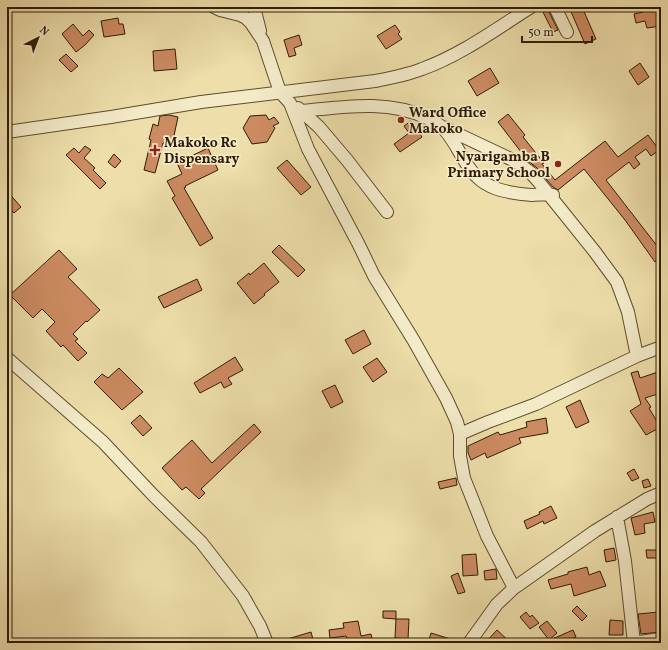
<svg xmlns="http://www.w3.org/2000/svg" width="668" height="650" font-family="Vollkorn,serif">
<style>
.building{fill:#cd8b62;stroke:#301c06}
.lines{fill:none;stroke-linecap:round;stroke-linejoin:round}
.minor-casing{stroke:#5f4c2f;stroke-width:14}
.minor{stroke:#f3eac8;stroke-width:12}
.poi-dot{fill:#8f2418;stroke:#f3eac8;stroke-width:1.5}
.labels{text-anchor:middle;stroke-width:3.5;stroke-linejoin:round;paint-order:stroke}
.poi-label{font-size:14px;font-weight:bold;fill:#301c06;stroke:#f3eac8;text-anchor:start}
</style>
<rect width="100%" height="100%" fill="#eddeaa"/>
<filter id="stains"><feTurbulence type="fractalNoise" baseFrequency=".005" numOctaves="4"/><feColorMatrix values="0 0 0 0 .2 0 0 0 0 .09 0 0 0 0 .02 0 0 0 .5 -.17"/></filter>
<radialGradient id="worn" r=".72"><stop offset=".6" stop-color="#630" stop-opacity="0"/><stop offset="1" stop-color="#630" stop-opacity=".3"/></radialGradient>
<!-- building -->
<path class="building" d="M 569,7 L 582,7 L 596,39 L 585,44 Z
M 656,7 L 660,7 L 661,26 L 647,28 L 645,21 L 636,23 L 634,14 L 643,12 L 643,10 Z
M 548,10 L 558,30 L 553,32 L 543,12 Z
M 118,18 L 119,24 L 123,24 L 125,34 L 104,37 L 101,21 Z
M 73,24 L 83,36 L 89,30 L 94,35 L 85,45 L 76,52 L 62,34 Z
M 395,25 L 400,32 L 398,34 L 402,39 L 386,49 L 377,36 Z
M 299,35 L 302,45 L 294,48 L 296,55 L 289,57 L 284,40 Z
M 175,49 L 177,69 L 154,71 L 153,51 Z
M 66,54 L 78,66 L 71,72 L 59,60 Z
M 640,63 L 649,77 L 638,85 L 629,71 Z
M 490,68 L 499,83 L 477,96 L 468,81 Z
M 508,114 L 525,135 L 523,137 L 544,163 L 542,164 L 555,180 L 605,141 L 618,157 L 648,135 L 659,150 L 651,156 L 646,149 L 635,157 L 640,164 L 634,169 L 629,162 L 606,180 L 661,251 L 661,257 L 655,262 L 625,220 L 584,169 L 558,190 L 553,187 L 536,167 L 528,161 L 498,122 Z
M 169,115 L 178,117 L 172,145 L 163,143 L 155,173 L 144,170 L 151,140 L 149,139 L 153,124 L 158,126 L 160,116 Z
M 266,115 L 269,120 L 274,117 L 279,123 L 273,126 L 275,128 L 267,142 L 252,144 L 243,128 L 250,116 Z
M 411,121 L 422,137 L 400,152 L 394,144 L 409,133 L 404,126 Z
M 85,146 L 91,150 L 84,158 L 95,168 L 93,170 L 106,183 L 100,189 L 66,155 L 74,148 L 79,153 Z
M 208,148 L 218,170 L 185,186 L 186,187 L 184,188 L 213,238 L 200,246 L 172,198 L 175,196 L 167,181 L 182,174 L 177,163 Z
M 114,154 L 121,161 L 115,168 L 108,162 Z
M 287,160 L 311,187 L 301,195 L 277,168 Z
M 7,191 L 21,207 L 14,213 L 7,206 Z
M 279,245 L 305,270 L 298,277 L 272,252 Z
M 59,250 L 77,269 L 68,277 L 100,310 L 87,322 L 86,321 L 73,334 L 78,339 L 75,341 L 87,353 L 78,361 L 63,345 L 61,347 L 46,331 L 55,322 L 42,309 L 33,318 L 10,295 Z
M 264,263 L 279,282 L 264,294 L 265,295 L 254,304 L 237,283 L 249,273 L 250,275 Z
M 197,279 L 202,290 L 164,308 L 158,297 Z
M 364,330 L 371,344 L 353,354 L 345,340 Z
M 235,357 L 243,370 L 228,378 L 232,384 L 224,388 L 221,382 L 200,393 L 194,383 Z
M 377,358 L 387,372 L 373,382 L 363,367 Z
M 119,368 L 143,392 L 122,410 L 94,382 L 102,374 L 108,378 Z
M 638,371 L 640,378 L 661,371 L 661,393 L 645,398 L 651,407 L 649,408 L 659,425 L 659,428 L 646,435 L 630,411 L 641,404 L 631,373 Z
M 335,385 L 343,402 L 331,408 L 322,391 Z
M 580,400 L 589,422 L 576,428 L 566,407 Z
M 140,415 L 152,428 L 143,436 L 131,423 Z
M 546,418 L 548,433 L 519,438 L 521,443 L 487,458 L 485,453 L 471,460 L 468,453 L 468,446 L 498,432 L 500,435 L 527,427 L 526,422 Z
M 254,424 L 261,432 L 201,489 L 205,493 L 199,499 L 186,487 L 182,490 L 162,468 L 192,440 L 212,463 Z
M 634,469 L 639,478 L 632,481 L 627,473 Z
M 456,478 L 457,485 L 440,489 L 438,482 Z
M 648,479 L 651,486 L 644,488 L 642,481 Z
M 551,506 L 557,518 L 544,524 L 543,521 L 527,529 L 524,521 L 540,514 L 539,512 Z
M 653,512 L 655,522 L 644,524 L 645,533 L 635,535 L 631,518 Z
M 614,548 L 616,560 L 606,562 L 604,550 Z
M 646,550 L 661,550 L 661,558 L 647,558 Z
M 476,554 L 478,575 L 463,576 L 462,555 Z
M 587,567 L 589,575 L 600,571 L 606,586 L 574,596 L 571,584 L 551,589 L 548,580 L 568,574 L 568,572 Z
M 496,569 L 497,579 L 485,580 L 484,571 Z
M 458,573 L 465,592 L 458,594 L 451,576 Z
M 577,606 L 587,616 L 582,621 L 572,611 Z
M 383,611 L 396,611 L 396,619 L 383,618 Z
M 526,612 L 530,617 L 532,615 L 539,623 L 530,629 L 520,617 Z
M 659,612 L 661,632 L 641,634 L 638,614 Z
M 396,619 L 409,619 L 408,639 L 395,638 Z
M 610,620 L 623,621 L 623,635 L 609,635 Z
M 358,621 L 361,636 L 371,634 L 373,643 L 343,643 L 343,640 L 347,639 L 346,636 L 330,638 L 329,630 L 344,628 L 343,623 Z
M 547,621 L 557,633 L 549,640 L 539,627 Z
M 497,630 L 511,643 L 485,643 Z
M 573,630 L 576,637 L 562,643 L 543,643 Z
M 311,632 L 314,643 L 281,643 L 281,641 Z
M 431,633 L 457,641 L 456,643 L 428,643 Z"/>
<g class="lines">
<!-- minor casing -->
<g class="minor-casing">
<path id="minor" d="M 214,7 L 220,10 L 240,15 L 246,18 L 251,23 L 263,41 L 280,92 L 290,103 L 308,149 L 358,243 L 374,276 L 414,341 L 446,398 L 457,422 L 460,434 L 460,456 L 464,478 L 487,536 L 514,588
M 254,7 L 260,31
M 555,7 L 567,32
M 298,108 L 319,127 L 347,160 L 387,212
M 301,111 C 343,107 388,99 427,118 C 433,121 439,124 443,128 C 461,147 465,174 490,186 C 502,192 519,194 532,195 C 539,195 546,193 553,195
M 443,127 L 515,161 L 530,172 L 538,181 L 595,252 L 617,282 L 628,312 L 637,356
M 7,132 L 111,117 L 201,102 L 375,81 C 391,78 407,75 422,69 C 461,55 496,29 531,7
M 7,358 L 103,442 L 153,495 L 201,542 L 243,596 L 260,626 L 267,643
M 460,434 L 488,422 L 536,404 L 637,356 L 661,347
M 617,517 L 625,561 L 634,643
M 469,643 L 497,604 L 514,588 L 595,531 L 647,499 L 661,493
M 632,643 L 661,639"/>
</g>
<!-- minor -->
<use href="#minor" class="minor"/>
</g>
<!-- markers -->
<g class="poi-dot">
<circle cx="401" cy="120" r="4"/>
<path d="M153 144h4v4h4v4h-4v4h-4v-4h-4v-4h4z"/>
<circle cx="558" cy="164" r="4"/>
</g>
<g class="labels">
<!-- poi labels -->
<g class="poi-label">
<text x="409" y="117">Ward Office<tspan x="409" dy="16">Makoko</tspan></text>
<text x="164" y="147">Makoko Rc<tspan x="164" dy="16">Dispensary</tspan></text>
<text x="550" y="161" text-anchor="end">Nyarigamba B<tspan x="550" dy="16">Primary School</tspan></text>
</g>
</g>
<!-- margin -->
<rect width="668" height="650" fill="none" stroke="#eddeaa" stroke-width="24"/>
<rect x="8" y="8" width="652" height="634" fill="none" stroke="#301c06" stroke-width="2"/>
<rect x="12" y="12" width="644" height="626" fill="none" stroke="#301c06"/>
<!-- north arrow -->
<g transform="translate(38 38) rotate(42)" stroke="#f3eac8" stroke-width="3" paint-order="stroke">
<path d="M0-3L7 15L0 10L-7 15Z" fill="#301c06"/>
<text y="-6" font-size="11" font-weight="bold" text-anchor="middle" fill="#301c06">N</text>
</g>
<!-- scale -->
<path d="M522 36v6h70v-6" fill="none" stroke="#301c06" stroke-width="2"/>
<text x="528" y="36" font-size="12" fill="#301c06" stroke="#f3eac8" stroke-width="3" paint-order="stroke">50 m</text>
<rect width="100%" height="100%" filter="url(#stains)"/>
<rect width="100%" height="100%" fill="url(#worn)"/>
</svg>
